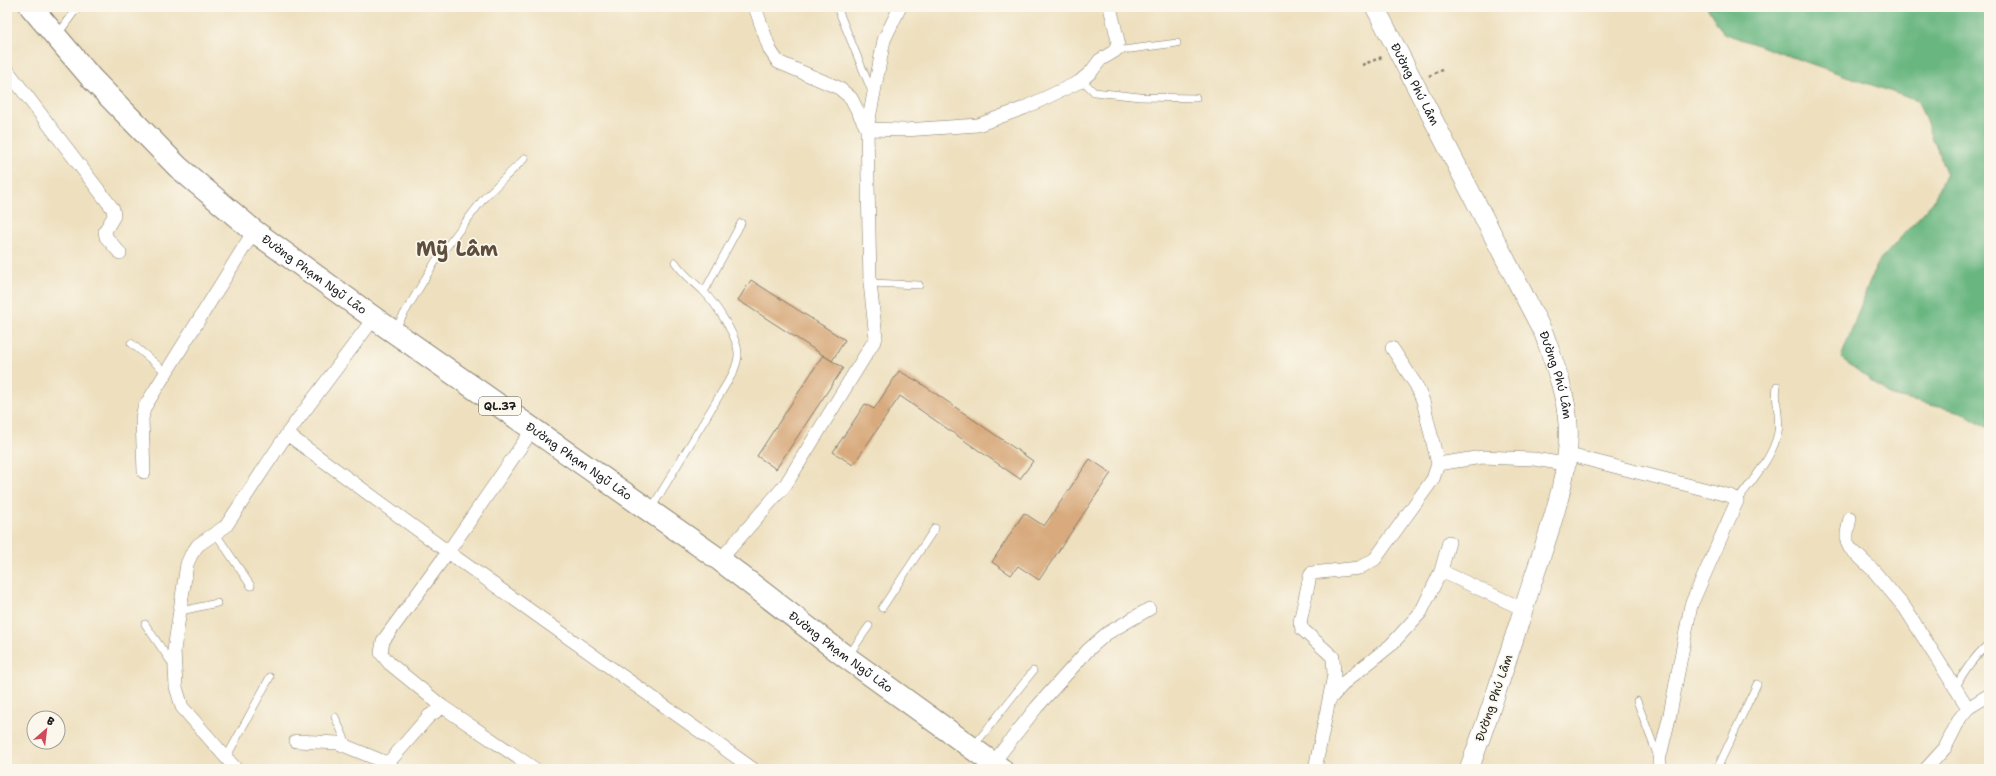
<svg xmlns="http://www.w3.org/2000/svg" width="1996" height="776" font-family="'Shantell Sans',sans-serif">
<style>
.forest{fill:#69b680;stroke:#42694e}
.building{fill:#d8aa7d}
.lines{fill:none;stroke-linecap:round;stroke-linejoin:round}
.lane-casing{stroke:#857e6e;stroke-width:8}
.street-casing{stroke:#857e6e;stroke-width:14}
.secondary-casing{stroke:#857e6e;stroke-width:20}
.highway-casing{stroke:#857e6e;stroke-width:24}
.path{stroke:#857e6e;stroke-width:2.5;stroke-dasharray:3 3;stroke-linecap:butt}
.lane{stroke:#fff;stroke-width:7}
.street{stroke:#fff;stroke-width:13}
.secondary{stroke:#fff;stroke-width:19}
.highway{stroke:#fff;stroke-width:22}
.labels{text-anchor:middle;stroke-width:3.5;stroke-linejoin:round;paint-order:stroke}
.shield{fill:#fbf7ec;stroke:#5f5e5a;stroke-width:1}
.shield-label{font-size:11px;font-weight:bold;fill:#1c1c1c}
.street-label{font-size:12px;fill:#1c1c1c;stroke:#fbf7ec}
.town-label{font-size:20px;font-weight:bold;fill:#5e4e3e;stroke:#fbf7ec}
</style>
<rect width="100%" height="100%" fill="#fbf7ec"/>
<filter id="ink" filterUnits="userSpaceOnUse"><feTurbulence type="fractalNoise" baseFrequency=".025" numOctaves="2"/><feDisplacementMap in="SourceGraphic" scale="8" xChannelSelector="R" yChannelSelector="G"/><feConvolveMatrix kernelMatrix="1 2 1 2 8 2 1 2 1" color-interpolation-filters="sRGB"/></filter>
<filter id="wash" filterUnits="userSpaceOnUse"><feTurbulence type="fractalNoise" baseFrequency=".012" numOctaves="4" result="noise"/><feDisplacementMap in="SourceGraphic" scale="16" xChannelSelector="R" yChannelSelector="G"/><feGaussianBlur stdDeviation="0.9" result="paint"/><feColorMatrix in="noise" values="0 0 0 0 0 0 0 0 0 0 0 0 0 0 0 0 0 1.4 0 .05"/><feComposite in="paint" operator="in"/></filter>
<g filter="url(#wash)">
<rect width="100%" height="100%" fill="#eee0bf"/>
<!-- forest -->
<path class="forest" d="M 1707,7 L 1989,7 L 1989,428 L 1961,412 L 1892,396 L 1841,358 L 1876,265 L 1933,202 L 1946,172 L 1918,101 L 1723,33 Z"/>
<g id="blocks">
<!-- building -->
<path class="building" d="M 751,280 L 845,340 L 832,361 L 738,300 Z
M 823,355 L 843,368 L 776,469 L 757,456 Z
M 899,371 L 919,382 L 1033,461 L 1020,479 L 900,396 L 853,465 L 833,452 L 865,404 L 874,409 Z
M 1090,459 L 1111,473 L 1039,580 L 1018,566 L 1011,575 L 992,562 L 1024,513 L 1044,526 Z"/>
</g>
</g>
<g filter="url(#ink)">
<use href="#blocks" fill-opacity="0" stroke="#857e6e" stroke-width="1"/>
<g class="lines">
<!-- lane casing -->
<g class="lane-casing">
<path id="lane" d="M 837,7 L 872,92
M 58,34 L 78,7
M 1115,51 L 1177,43
M 1084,78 L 1085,83 L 1094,92 L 1140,97 L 1196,98
M 870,283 L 919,285
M 704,292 L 741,223
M 395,329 L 435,262 L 484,198 L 525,158
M 131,343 L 167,373
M 1737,501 C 1752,480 1773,458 1778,432 C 1781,418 1774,401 1777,386
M 651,509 L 733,373 C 735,368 738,361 738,355 C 739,338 715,303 703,291 C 693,281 683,274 675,262
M 216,534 L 251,586
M 882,608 L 935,528
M 181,611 L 217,603
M 145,624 L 173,665
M 848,656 L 869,626
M 1956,687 C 1964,670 1975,656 1989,643
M 1637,701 L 1658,757
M 335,717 L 348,746
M 973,747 L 1033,671
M 226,758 L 270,677
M 1717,769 L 1757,684"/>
</g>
<!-- street casing -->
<g class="street-casing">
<path id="street" d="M 755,7 L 770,50 L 778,62 L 839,88 L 851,98 L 867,129 L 905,130 L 978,125 L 1024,108 L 1079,82 L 1091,72 L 1100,60 L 1115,51 L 1117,46 L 1118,41 L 1110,7
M 7,70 L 113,209 L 114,216 L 105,231 L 106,237 L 120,253
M 533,429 L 448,552 L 383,641 L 381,653 L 389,663 L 443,707 L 535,769
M 287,434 L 448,552 L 753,769
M 1566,454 L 1731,496 L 1737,501 L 1691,605 L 1670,714 L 1659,760 L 1661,769
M 1438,464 L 1482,457 L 1534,459 L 1565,464
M 144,472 L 142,419 L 144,408 L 254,231
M 1850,518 L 1847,533 L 1847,542 L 1850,548 L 1873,570 L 1905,608 L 1968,708
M 720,560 L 786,484 L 876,338 L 870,283 L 867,129 L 884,40 L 900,7
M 1441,571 L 1523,609
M 1329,700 L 1346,681 L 1391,645 L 1421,612 L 1441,571 L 1449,542
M 296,741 L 338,743 L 387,763
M 993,763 L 1036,708 L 1088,650 L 1106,634 L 1149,609
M 236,769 L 182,707 L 176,687 L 174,650 L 187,564 L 191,555 L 198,545 L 226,526 L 287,434 L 374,318
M 383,769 L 429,716 L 443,707
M 1315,769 L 1334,675 L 1333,657 L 1302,629 L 1300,622 L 1310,576 L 1312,573 L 1359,568 L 1375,559 L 1433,479 L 1438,464 L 1423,401 L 1416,385 L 1392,348
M 1926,769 L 1945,748 L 1960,718 L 1968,708 L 1989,695"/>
</g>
<!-- secondary casing -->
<g class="secondary-casing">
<g id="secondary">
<path id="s1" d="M 1375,7 L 1544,334 C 1554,363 1566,393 1568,424 C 1572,473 1546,540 1531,586 C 1511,647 1492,709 1469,769"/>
</g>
</g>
<!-- highway casing -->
<g class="highway-casing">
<g id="highway">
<path id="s2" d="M 31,7 L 93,80 L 178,167 L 254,231 L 374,318 L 720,560 L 846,657 L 1001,769"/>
</g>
</g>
<!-- path -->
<path class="path" d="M 1362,65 L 1382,57
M 1429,76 L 1442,70"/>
<!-- lane -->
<use href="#lane" class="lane"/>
<!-- street -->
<use href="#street" class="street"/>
<!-- secondary -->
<use href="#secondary" class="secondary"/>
<!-- highway -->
<use href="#highway" class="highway"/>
</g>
</g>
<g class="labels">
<!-- shield labels -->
<rect class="shield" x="479" y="397" width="42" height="18" rx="3"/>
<g class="shield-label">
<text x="500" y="410">QL.37</text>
</g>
<!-- street labels -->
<g class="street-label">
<text dy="4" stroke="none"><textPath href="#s1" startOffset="87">Đường Phú Lâm</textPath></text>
<text dy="4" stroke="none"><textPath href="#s2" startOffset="391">Đường Phạm Ngũ Lão</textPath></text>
<text dy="4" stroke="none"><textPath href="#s1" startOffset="411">Đường Phú Lâm</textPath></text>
<text dy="4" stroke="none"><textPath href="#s2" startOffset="715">Đường Phạm Ngũ Lão</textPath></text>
<text dy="4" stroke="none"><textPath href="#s2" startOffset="1039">Đường Phạm Ngũ Lão</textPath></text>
<text transform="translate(1494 698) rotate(-71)" y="4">Đường Phú Lâm</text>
</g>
<!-- town labels -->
<g class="town-label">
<text x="457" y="256">Mỹ Lâm</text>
</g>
</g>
<!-- margin -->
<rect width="1996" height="776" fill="none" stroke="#fbf7ec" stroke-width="24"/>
<!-- north arrow -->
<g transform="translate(46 730) rotate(28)"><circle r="19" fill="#fbf7ec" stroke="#a29f99"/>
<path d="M0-3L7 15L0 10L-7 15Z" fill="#d1495b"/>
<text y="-6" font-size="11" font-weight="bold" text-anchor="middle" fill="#1c1c1c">B</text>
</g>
</svg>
